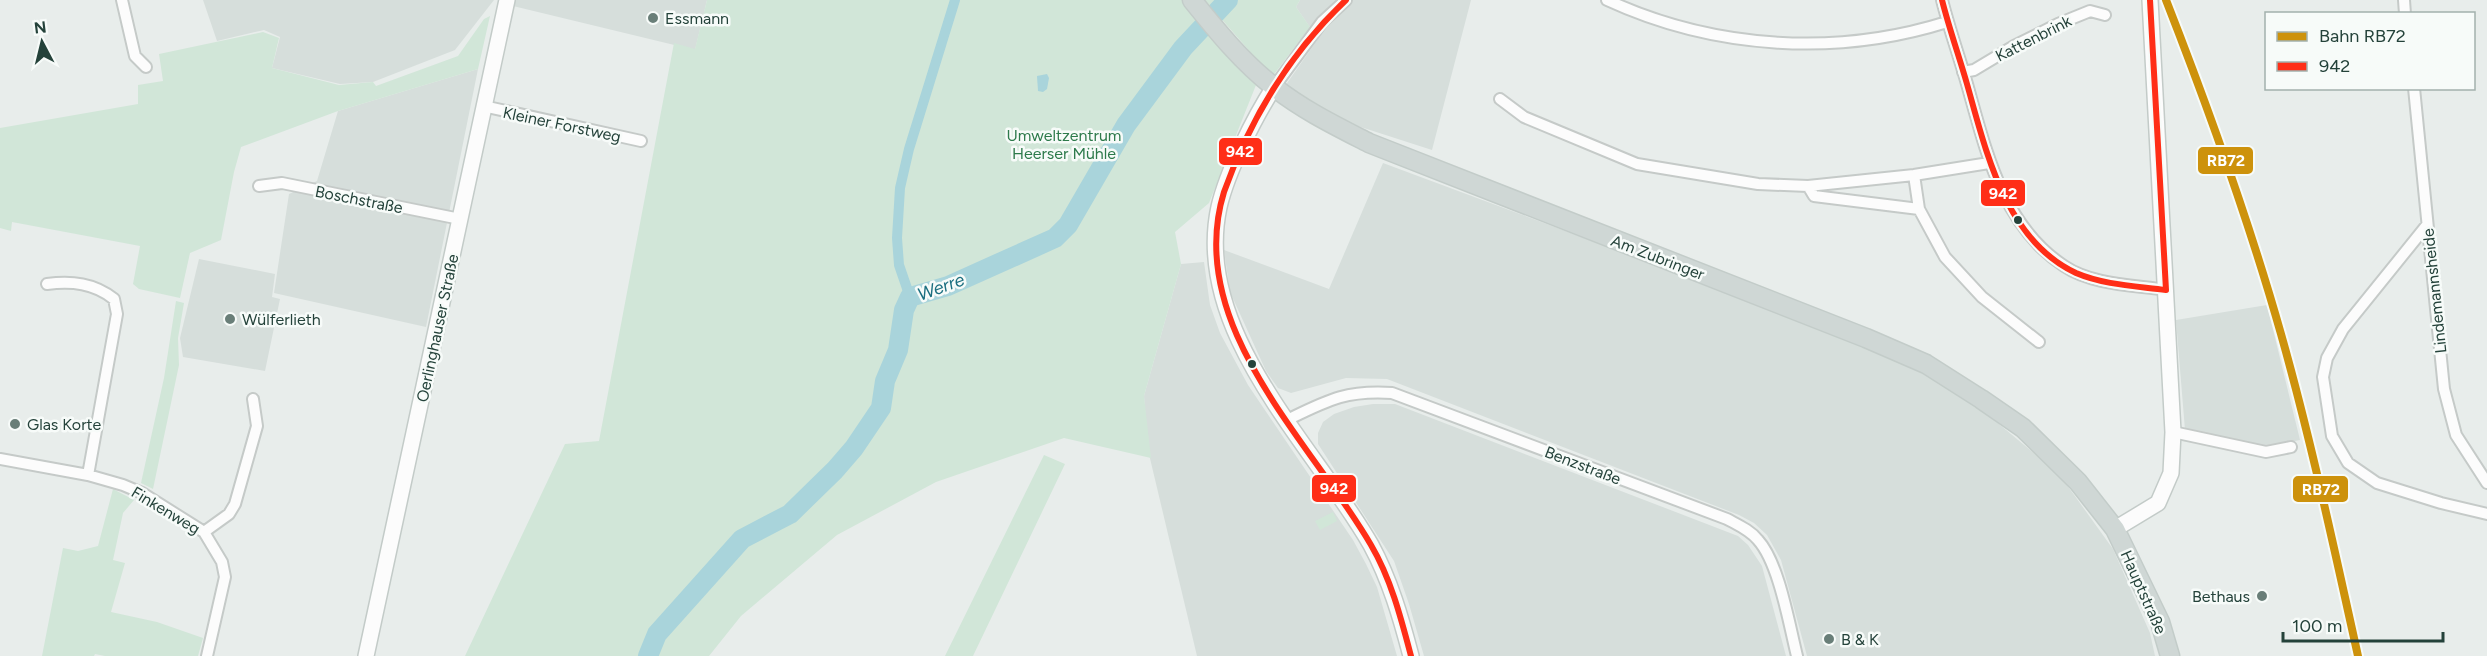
<svg xmlns="http://www.w3.org/2000/svg" width="2487" height="656" font-family="Figtree,sans-serif">
<style>
.built{fill:#d6dedb}
.green{fill:#d1e6d8}
.water{fill:#a9d4db}
.lines{fill:none;stroke-linecap:round;stroke-linejoin:round}
.canal{stroke:#a9d4db;stroke-width:10}
.river{stroke:#a9d4db;stroke-width:20}
.street-casing{stroke:#c5cac8;stroke-width:14}
.secondary-casing{stroke:#c3cbc8;stroke-width:18}
.primary-casing{stroke:#c3ccc9;stroke-width:21}
.street{stroke:#fcfcfc;stroke-width:10}
.secondary{stroke:#fcfcfc;stroke-width:15}
.primary{stroke:#cfd7d5;stroke-width:18}
.bus-1-casing{stroke:#f7fbf9;stroke-width:10}
.bus-1{stroke:#ff2e17;stroke-width:6}
.rail-1-casing{stroke:#f7fbf9;stroke-width:12}
.rail-1{stroke:#cd920c;stroke-width:8}
.poi-dot{fill:#697e78;stroke:#f7fbf9;stroke-width:2}
.bus-dot{fill:#24423a;stroke:#f7fbf9;stroke-width:2}
.labels{text-anchor:middle;stroke-width:5;stroke-linejoin:round;paint-order:stroke}
.poi-label{font-size:16px;fill:#24423a;stroke:#f7fbf9;text-anchor:start}
.street-label{font-size:16px;fill:#24423a;stroke:#f7fbf9}
.park-label{font-size:16px;fill:#2d7a4b;stroke:#f7fbf9}
.water-label{font-size:18px;font-style:italic;fill:#1c6f80;stroke:#f7fbf9}
.line-badge{stroke:#f7fbf9;stroke-width:2}
.badge-label{font-size:16px;text-anchor:middle;font-weight:bold;fill:#fff}
</style>
<rect width="100%" height="100%" fill="#e8edeb"/>
<!-- built -->
<path class="built" d="M 203,0 L 494,0 L 455,50 L 373,82 L 340,84 L 272,68 L 280,37 L 264,30 L 217,41 Z
M 515,0 L 707,0 L 695,50 L 513,6 Z
M 1300,0 L 1471,0 L 1432,150 L 1339,120 L 1285,86 L 1318,39 L 1296,7 Z
M 478,69 L 426,327 L 274,293 L 289,194 L 317,181 L 338,111 Z
M 1383,163 L 1868,344 L 1958,390 L 2059,474 L 2113,549 L 2150,633 L 2155,656 L 1807,656 L 1781,560 L 1767,535 L 1754,523 L 1739,515 L 1387,379 L 1346,378 L 1291,393 L 1278,388 L 1266,371 L 1230,292 L 1224,250 L 1329,289 Z
M 199,259 L 275,274 L 272,297 L 280,299 L 265,371 L 183,357 L 180,338 Z
M 1204,262 L 1210,305 L 1220,333 L 1248,385 L 1353,540 L 1366,564 L 1377,587 L 1397,656 L 1197,656 L 1148,450 L 1144,396 L 1181,264 Z
M 2267,305 L 2300,440 L 2263,447 L 2185,430 L 2176,320 Z
M 1373,404 L 1395,404 L 1738,536 L 1748,545 L 1762,566 L 1786,656 L 1424,656 L 1409,604 L 1394,561 L 1318,444 L 1318,433 L 1323,422 L 1334,414 L 1354,407 Z"/>
<!-- green -->
<path class="green" d="M 707,0 L 1193,0 L 1256,85 L 1209,203 L 1175,232 L 1181,264 L 1144,396 L 1151,458 L 1064,438 L 936,482 L 837,535 L 741,616 L 709,656 L 465,656 L 565,444 L 599,441 L 674,43 L 695,49 Z
M 1205,0 L 1300,0 L 1296,7 L 1310,27 L 1272,77 Z
M 490,16 L 478,69 L 338,111 L 241,147 L 234,172 L 221,240 L 190,253 L 180,298 L 139,289 L 133,284 L 140,246 L 12,222 L 11,231 L 0,228 L 0,128 L 138,104 L 138,85 L 163,81 L 159,54 L 263,32 L 279,38 L 272,68 L 339,85 L 373,82 L 376,86 L 458,56 L 484,19 Z
M 176,301 L 184,303 L 178,338 L 179,365 L 153,489 L 141,483 L 164,378 Z
M 1044,455 L 1065,464 L 973,656 L 945,656 Z
M 113,489 L 134,500 L 123,513 L 113,560 L 125,563 L 111,612 L 157,622 L 203,638 L 198,656 L 105,656 L 95,654 L 94,656 L 42,656 L 63,548 L 78,551 L 98,546 Z
M 1333,512 L 1337,521 L 1320,530 L 1315,521 Z"/>
<!-- water -->
<path class="water" d="M 1047,74 L 1049,78 L 1047,89 L 1043,92 L 1038,91 L 1037,76 Z"/>
<g class="lines">
<!-- canal -->
<path class="canal" d="M 910,297 L 899,265 L 897,238 L 900,188 L 909,149 L 955,0"/>
<!-- river -->
<path class="river" d="M 648,656 L 657,634 L 742,539 L 790,514 L 835,470 L 854,448 L 881,408 L 885,381 L 898,350 L 904,310 L 910,297 L 948,286 L 1055,238 L 1068,225 L 1126,125 L 1183,48 L 1228,0"/>
<!-- street casing -->
<g class="street-casing">
<path id="street" d="M 122,0 L 135,56 L 146,67
M 1607,0 C 1713,49 1836,57 1947,22
M 1942,0 C 1949,28 1959,56 1967,84 C 1986,151 2002,225 2064,266 C 2092,285 2134,285 2166,290
M 2404,0 L 2405,14
M 1963,72 L 1974,70 L 2014,46 L 2058,24 L 2090,11 L 2105,15
M 1274,87 L 1322,22 L 1346,0
M 2414,88 L 2444,389 L 2456,435 L 2487,483
M 1500,99 L 1524,117 L 1637,164 L 1758,184 L 1808,186 L 1914,175 L 1989,163
M 483,106 L 641,141
M 259,186 L 282,183 L 460,219
M 1808,186 L 1814,196 L 1919,209 L 1914,175
M 1919,209 L 1945,257 L 1982,297 L 2039,342
M 2427,225 L 2343,329 L 2327,358 L 2323,377 L 2332,436 L 2348,463 L 2377,483 L 2441,503 L 2487,514
M 47,284 C 72,281 94,283 114,299 L 117,314 L 88,475
M 1287,420 C 1328,400 1346,390 1392,393 L 1727,519 C 1738,525 1750,530 1758,540 C 1779,563 1789,624 1797,656
M 2173,432 L 2266,452 L 2291,447
M 0,459 L 88,475 L 123,485 L 142,493 L 204,532 L 222,562 L 225,577 L 207,656
M 204,532 L 229,514 L 235,504 L 257,426 L 253,399"/>
</g>
<!-- secondary casing -->
<g class="secondary-casing">
<path id="secondary" d="M 1274,87 C 1254,118 1227,172 1219,207 C 1192,332 1314,445 1371,545 C 1390,580 1401,618 1411,656
M 2115,529 L 2158,503 L 2171,473 L 2173,432 L 2150,0
M 366,656 L 507,0"/>
</g>
<!-- primary casing -->
<g class="primary-casing">
<path id="primary" d="M 1192,0 C 1217,31 1242,62 1274,87 C 1303,110 1336,126 1369,143 L 1866,338 L 1926,364 L 1981,399 L 2023,428 L 2078,482 L 2115,529 L 2160,622 L 2170,656"/>
</g>
<!-- street -->
<use href="#street" class="street"/>
<!-- secondary -->
<use href="#secondary" class="secondary"/>
<!-- primary -->
<use href="#primary" class="primary"/>
<!-- bus-1 casing -->
<g class="bus-1-casing">
<path id="bus-1" d="M 1346,0 C 1289,54 1250,119 1224,192 C 1183,325 1311,441 1371,545 C 1391,579 1401,618 1411,656
M 1942,0 C 1949,28 1959,56 1967,84 C 1986,151 2005,240 2076,273 C 2104,285 2136,286 2166,290
M 2150,0 L 2166,290"/>
</g>
<!-- bus-1 -->
<use href="#bus-1" class="bus-1"/>
<!-- rail-1 casing -->
<g class="rail-1-casing">
<path id="rail-1" d="M 2166,0 C 2209,110 2249,221 2281,334 C 2311,440 2334,548 2358,656"/>
</g>
<!-- rail-1 -->
<use href="#rail-1" class="rail-1"/>
</g>
<!-- markers -->
<g class="poi-dot">
<circle cx="653" cy="18" r="6"/>
<circle cx="230" cy="319" r="6"/>
<circle cx="15" cy="424" r="6"/>
<circle cx="2262" cy="596" r="6"/>
<circle cx="1829" cy="639" r="6"/>
</g>
<g class="bus-dot">
<circle cx="2018" cy="220" r="5"/>
<circle cx="1252" cy="364" r="5"/>
</g>
<g class="labels">
<!-- poi labels -->
<g class="poi-label">
<text x="665" y="24">Essmann</text>
<text x="242" y="325">Wülferlieth</text>
<text x="27" y="430">Glas Korte</text>
<text x="2250" y="602" text-anchor="end">Bethaus</text>
<text x="1841" y="645">B &amp; K</text>
</g>
<!-- street labels -->
<g class="street-label">
<text transform="translate(2033 38) rotate(-27)" y="6">Kattenbrink</text>
<text transform="translate(562 124) rotate(12)" y="6">Kleiner Forstweg</text>
<text transform="translate(359 199) rotate(11)" y="6">Boschstraße</text>
<text transform="translate(1658 257) rotate(21)" y="6">Am Zubringer</text>
<text transform="translate(2434 291) rotate(-96)" y="6">Lindemannsheide</text>
<text transform="translate(437 328) rotate(-78)" y="6">Oerlinghauser Straße</text>
<text transform="translate(1583 465) rotate(21)" y="6">Benzstraße</text>
<text transform="translate(166 510) rotate(31)" y="6">Finkenweg</text>
<text transform="translate(2144 592) rotate(66)" y="6">Hauptstraße</text>
</g>
<!-- park labels -->
<g class="park-label">
<text x="1064" y="141">Umweltzentrum<tspan x="1064" dy="18">Heerser Mühle</tspan></text>
</g>
<!-- water labels -->
<g class="water-label">
<text transform="translate(941 287) rotate(-20)" y="6">Werre</text>
</g>
</g>
<g class="line-badge">
<rect x="1218" y="137" width="45" height="29" rx="6" fill="#ff2e17"/>
<rect x="2197" y="146" width="57" height="29" rx="6" fill="#cd920c"/>
<rect x="1980" y="179" width="46" height="28" rx="6" fill="#ff2e17"/>
<rect x="1311" y="474" width="46" height="29" rx="6" fill="#ff2e17"/>
<rect x="2292" y="475" width="57" height="28" rx="6" fill="#cd920c"/>
</g>
<g class="badge-label">
<text x="1240" y="157">942</text>
<text x="2226" y="166">RB72</text>
<text x="2003" y="199">942</text>
<text x="1334" y="494">942</text>
<text x="2321" y="495">RB72</text>
</g>
<!-- legend -->
<rect x="2265" y="12" width="210" height="78" fill="#f7fbf9" stroke="#a3b1ad" stroke-width="1.5"/>
<rect x="2277" y="32" width="30" height="9" fill="#cd920c" stroke="#a3b1ad" stroke-width="1.5"/>
<text x="2319" y="42" font-size="18" fill="#24423a">Bahn RB72</text>
<rect x="2277" y="62" width="30" height="9" fill="#ff2e17" stroke="#a3b1ad" stroke-width="1.5"/>
<text x="2319" y="72" font-size="18" fill="#24423a">942</text>
<!-- north arrow -->
<g transform="translate(42 42) rotate(353)" stroke="#f7fbf9" stroke-width="4.5" paint-order="stroke">
<path d="M0-4.5L10 22L0 15L-10 22Z" fill="#24423a"/>
<text y="-9" font-size="16" font-weight="bold" text-anchor="middle" fill="#24423a">N</text>
</g>
<!-- scale -->
<path d="M2283 632v9h160v-9" fill="none" stroke="#24423a" stroke-width="3"/>
<text x="2292" y="632" font-size="18" fill="#24423a" stroke="#f7fbf9" stroke-width="4.5" paint-order="stroke">100 m</text>
</svg>
